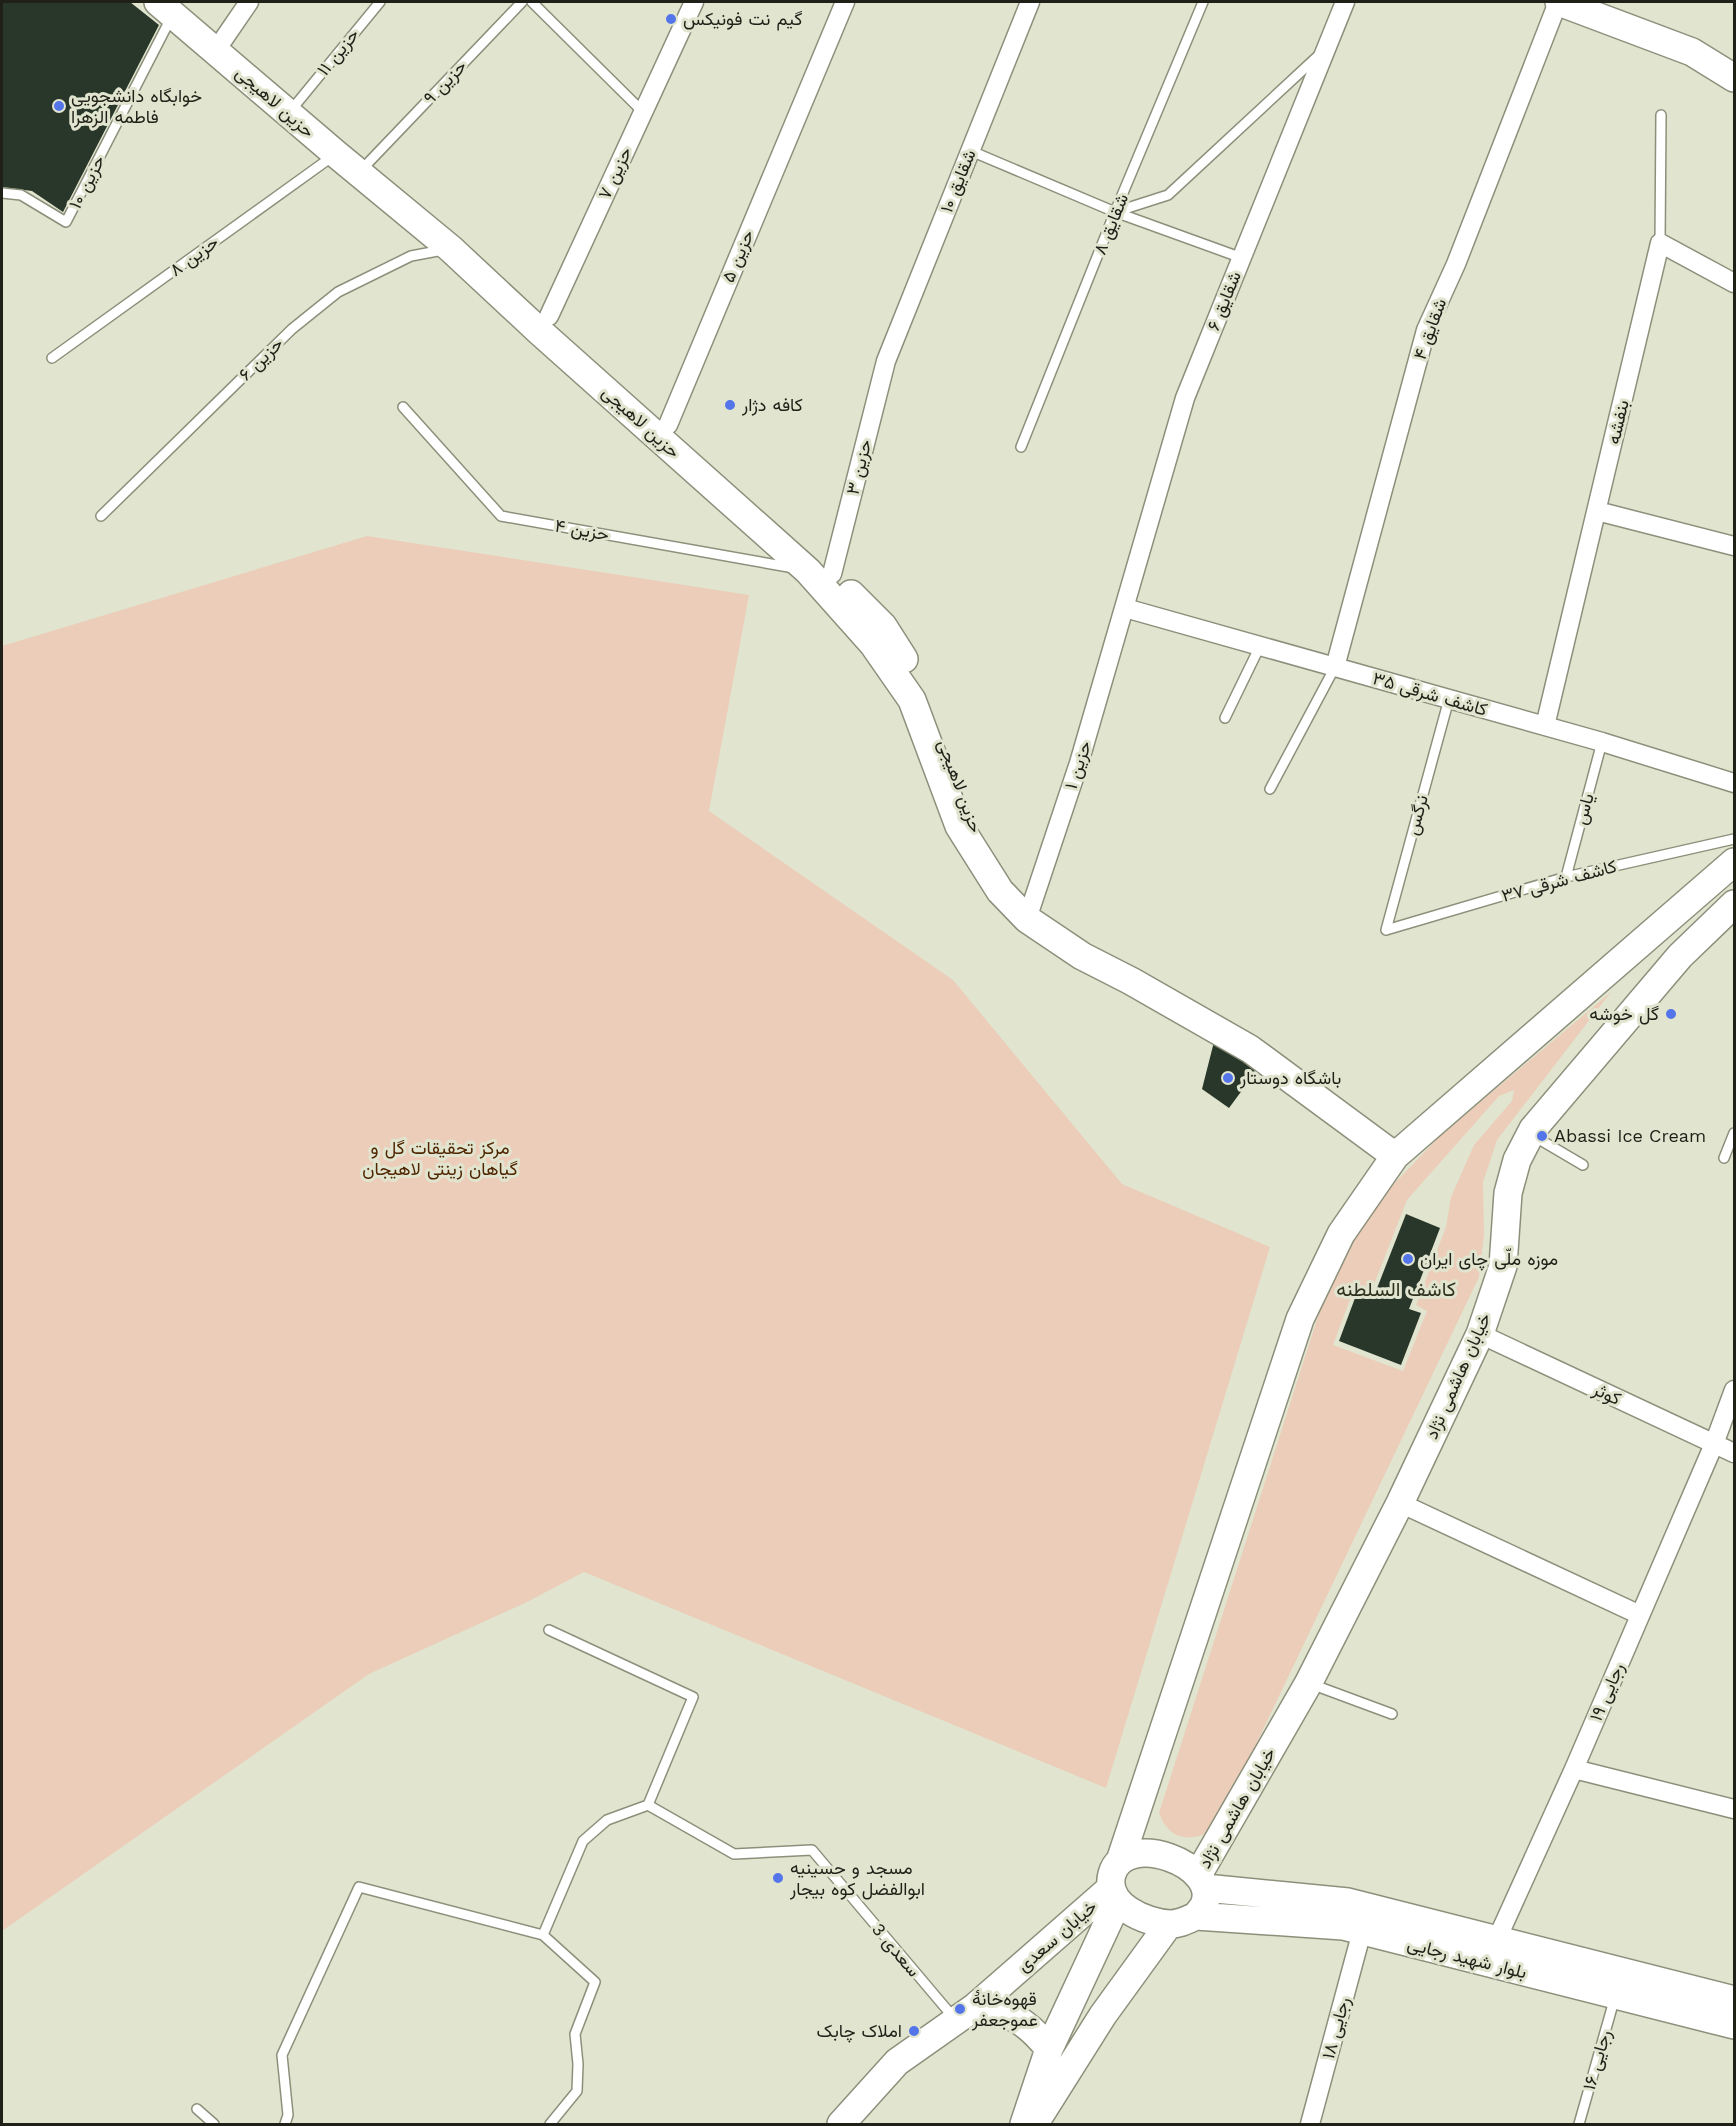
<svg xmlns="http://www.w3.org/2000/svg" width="1736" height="2126" font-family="'Work Sans',Vazirmatn,sans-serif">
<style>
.green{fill:#ebcdb9;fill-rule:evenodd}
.building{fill:#283729}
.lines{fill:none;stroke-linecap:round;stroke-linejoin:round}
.lane-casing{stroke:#8c907b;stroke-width:12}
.street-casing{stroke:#8c907b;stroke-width:21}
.secondary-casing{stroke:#8c907b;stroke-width:30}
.lane{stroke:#fff;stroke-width:9}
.street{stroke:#fff;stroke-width:18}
.secondary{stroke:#fff;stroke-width:27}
.poi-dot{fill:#5475e9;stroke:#e1e5cf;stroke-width:2}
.labels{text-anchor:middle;stroke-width:6;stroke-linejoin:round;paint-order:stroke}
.poi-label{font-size:18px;fill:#1f2118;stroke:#e1e5cf;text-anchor:start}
.street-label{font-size:18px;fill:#1f2118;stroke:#e1e5cf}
.park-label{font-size:18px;fill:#4f2601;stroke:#e1e5cf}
.neighbourhood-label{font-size:20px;fill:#2e311f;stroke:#e1e5cf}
</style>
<rect width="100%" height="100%" fill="#e1e5cf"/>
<!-- green -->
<path class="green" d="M 367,536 L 749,595 L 709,811 L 953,980 L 1122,1184 L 1270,1247 L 1106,1788 L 584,1572 L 525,1603 L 369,1674 L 2,1931 L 2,646 Z
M 1611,992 L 1497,1140 L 1483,1182 L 1484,1235 L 1479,1277 L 1218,1824 C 1205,1839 1179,1844 1166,1826 C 1163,1823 1161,1817 1159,1813 L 1321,1307 L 1345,1249 L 1390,1188 L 1440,1136 ZM 1514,1090 L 1512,1101 L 1474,1145 L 1451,1197 L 1446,1227 L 1416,1305 L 1427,1311 L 1403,1371 L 1333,1345 L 1355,1286 L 1371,1292 L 1407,1200 L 1499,1096 Z"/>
<!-- building -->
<path class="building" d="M 2,2 L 130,2 L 159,25 L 63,212 L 32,191 L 2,187 Z
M 1216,1034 L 1260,1066 L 1229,1108 L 1202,1089 Z
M 1406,1214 L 1440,1228 L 1409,1309 L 1421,1313 L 1401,1365 L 1339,1341 L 1358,1290 L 1374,1296 Z"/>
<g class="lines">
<!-- lane casing -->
<g class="lane-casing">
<path id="lane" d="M 532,2 L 643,112
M 297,103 L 380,2
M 971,151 L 1115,212 L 1242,258
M 368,163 L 522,2
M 2,193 L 21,195 L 66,222 L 172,16
M 1115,212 L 1168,195 L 1319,55
M 1660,243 L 1661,115
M 52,358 L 333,156
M 403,407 L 501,516 L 794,568
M 1021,447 L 1115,212 L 1203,2
M 101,516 L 292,329 L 338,292 L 411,256 L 443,250
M 1225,718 L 1260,646
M 1270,789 L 1335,667
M 1566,877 L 1602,742
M 1386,930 L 1566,877 L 1734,839
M 1386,930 L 1449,699
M 1532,1135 L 1583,1165
M 1724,1158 L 1734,1133
M 1311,1684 L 1392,1714
M 648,1805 L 734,1854 L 812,1850 L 954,2018
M 543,1935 L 583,1841 L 607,1820 L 648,1805 L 693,1697 L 549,1630
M 197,2109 L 214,2124
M 285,2124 L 288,2115 L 282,2055 L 359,1887 L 543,1935 L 595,1982 L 575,2034 L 578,2064 L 577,2091 L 550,2124
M 1579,2124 L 1615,1997"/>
</g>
<!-- street casing -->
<g class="street-casing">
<path id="street" d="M 223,40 L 249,2
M 549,316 L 694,2
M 668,425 L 845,2
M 1597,511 L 1734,546
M 832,574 L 886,361 L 1030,2
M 1125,608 L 1602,742 L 1734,783
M 1335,667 L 1426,330 L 1456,264 L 1558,2
M 1545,726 L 1660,243 L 1734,283
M 1027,919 L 1079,763 L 1185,398 L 1345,2
M 1480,1334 L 1734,1453
M 1400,1503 L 1640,1615
M 1574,1769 L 1734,1809
M 1497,1939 L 1574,1769 L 1714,1444 L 1734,1390
M 1310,2124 L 1362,1931"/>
</g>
<!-- secondary casing -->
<g class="secondary-casing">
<path id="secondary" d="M 158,2 L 336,154 L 451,249 L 539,331 L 808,571 L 873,644 L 912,700 L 959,826 L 1000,891 L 1027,919 L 1082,956 L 1131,981 L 1250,1049 L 1395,1156
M 1559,2 L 1692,52 L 1734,78
M 851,594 L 883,626 L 904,659
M 1120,1861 L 1300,1319 L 1341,1234 L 1395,1156 L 1734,862
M 1198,1875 L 1308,1684 L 1400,1503 L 1480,1334 L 1503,1266 L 1508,1193 L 1517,1160 L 1533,1129 L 1680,956 L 1734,904
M 1205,1888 L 1348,1902 L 1734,2000
M 1196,1916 C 1198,1913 1202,1909 1204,1905 C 1222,1865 1125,1829 1112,1874 C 1103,1905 1146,1923 1170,1924 C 1180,1924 1187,1920 1196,1916 L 1343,1926 L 1734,2025
M 975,2007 C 1008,2010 1028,2022 1049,2049
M 1035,2123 L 1103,2015 L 1169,1924
M 841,2124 L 897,2062 L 975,2007 L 1111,1888
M 1024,2124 L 1049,2049 L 1118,1901"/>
</g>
<!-- lane -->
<use href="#lane" class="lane"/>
<!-- street -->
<use href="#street" class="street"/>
<!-- secondary -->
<use href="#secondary" class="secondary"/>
</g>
<!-- markers -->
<g class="poi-dot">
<circle cx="671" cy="19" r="6"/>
<circle cx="59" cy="106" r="6"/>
<circle cx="730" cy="405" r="6"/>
<circle cx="1671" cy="1014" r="6"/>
<circle cx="1228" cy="1078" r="6"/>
<circle cx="1542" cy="1136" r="6"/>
<circle cx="1408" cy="1259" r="6"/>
<circle cx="778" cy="1878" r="6"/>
<circle cx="960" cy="2009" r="6"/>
<circle cx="914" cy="2031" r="6"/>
</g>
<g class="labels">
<!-- poi labels -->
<g class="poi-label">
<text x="683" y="25">گیم نت فونیکس</text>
<text x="71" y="102">خوابگاه دانشجویی<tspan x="71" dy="21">فاطمه الزهرا</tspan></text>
<text x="742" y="411">کافه دژار</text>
<text x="1659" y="1020" text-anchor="end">گل خوشه</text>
<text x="1240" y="1084">باشگاه دوستار</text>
<text x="1554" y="1142">Abassi Ice Cream</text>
<text x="1420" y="1265">موزه ملّی چای ایران</text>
<text x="790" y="1874">مسجد و حسینیه<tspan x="790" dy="21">ابوالفضل کوه بیجار</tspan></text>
<text x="972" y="2005">قهوه‌خانهٔ<tspan x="972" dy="21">عموجعفر</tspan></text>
<text x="902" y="2037" text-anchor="end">املاک چابک</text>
</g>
<!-- street labels -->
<g class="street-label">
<text transform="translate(338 52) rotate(-51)" y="6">حزین ۱۱</text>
<text transform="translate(445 82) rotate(-46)" y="6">حزین ۹</text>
<text transform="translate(275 102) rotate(41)" y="6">حزین لاهیجی</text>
<text transform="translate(615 173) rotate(-65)" y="6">حزین ۷</text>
<text transform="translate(958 181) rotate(-68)" y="6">شقایق ۱۰</text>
<text transform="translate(87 182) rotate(-63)" y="6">حزین ۱۰</text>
<text transform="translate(1111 224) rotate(-68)" y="6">شقایق ۸</text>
<text transform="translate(194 256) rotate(-36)" y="6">حزین ۸</text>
<text transform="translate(738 256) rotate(-67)" y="6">حزین ۵</text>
<text transform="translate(1224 301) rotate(-68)" y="6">شقایق ۶</text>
<text transform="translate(1430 329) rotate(-70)" y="6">شقایق ۴</text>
<text transform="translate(261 359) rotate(-44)" y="6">حزین ۶</text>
<text transform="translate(641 422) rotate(42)" y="6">حزین لاهیجی</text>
<text transform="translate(1618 422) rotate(-77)" y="6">بنفشه</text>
<text transform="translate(859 467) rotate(-76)" y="6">حزین ۳</text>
<text transform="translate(582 530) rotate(10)" y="6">حزین ۴</text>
<text transform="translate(1430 694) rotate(16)" y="6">کاشف شرقی ۳۵</text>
<text transform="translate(1078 765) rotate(-72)" y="6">حزین ۱</text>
<text transform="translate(960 786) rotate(70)" y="6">حزین لاهیجی</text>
<text transform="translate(1584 809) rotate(-75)" y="6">یاس</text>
<text transform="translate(1417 815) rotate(-75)" y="6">نرگس</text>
<text transform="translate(1559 881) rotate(-15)" y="6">کاشف شرقی ۳۷</text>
<text transform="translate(1458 1376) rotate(-66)" y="6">خیابان هاشمی نژاد</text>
<text transform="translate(1607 1394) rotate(25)" y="6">کوثر</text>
<text transform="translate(1607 1692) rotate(-67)" y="6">رجایی ۱۹</text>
<text transform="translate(1237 1808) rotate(-60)" y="6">خیابان هاشمی نژاد</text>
<text transform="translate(1057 1936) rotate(-41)" y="6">خیابان سعدی</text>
<text transform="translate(896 1950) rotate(50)" y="6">سعدی 3</text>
<text transform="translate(1467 1958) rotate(14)" y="6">بلوار شهید رجایی</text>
<text transform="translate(1336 2028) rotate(-75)" y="6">رجایی ۱۸</text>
<text transform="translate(1597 2060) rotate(-74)" y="6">رجایی ۱۶</text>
</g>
<!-- park labels -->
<g class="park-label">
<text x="440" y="1154">مرکز تحقیقات گل و<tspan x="440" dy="21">گیاهان زینتی لاهیجان</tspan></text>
</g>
<!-- neighbourhood labels -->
<g class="neighbourhood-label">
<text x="1396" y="1296">کاشف السلطنه</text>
</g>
</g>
<!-- border -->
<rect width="1736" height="2126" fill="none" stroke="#1f2118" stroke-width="6"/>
</svg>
